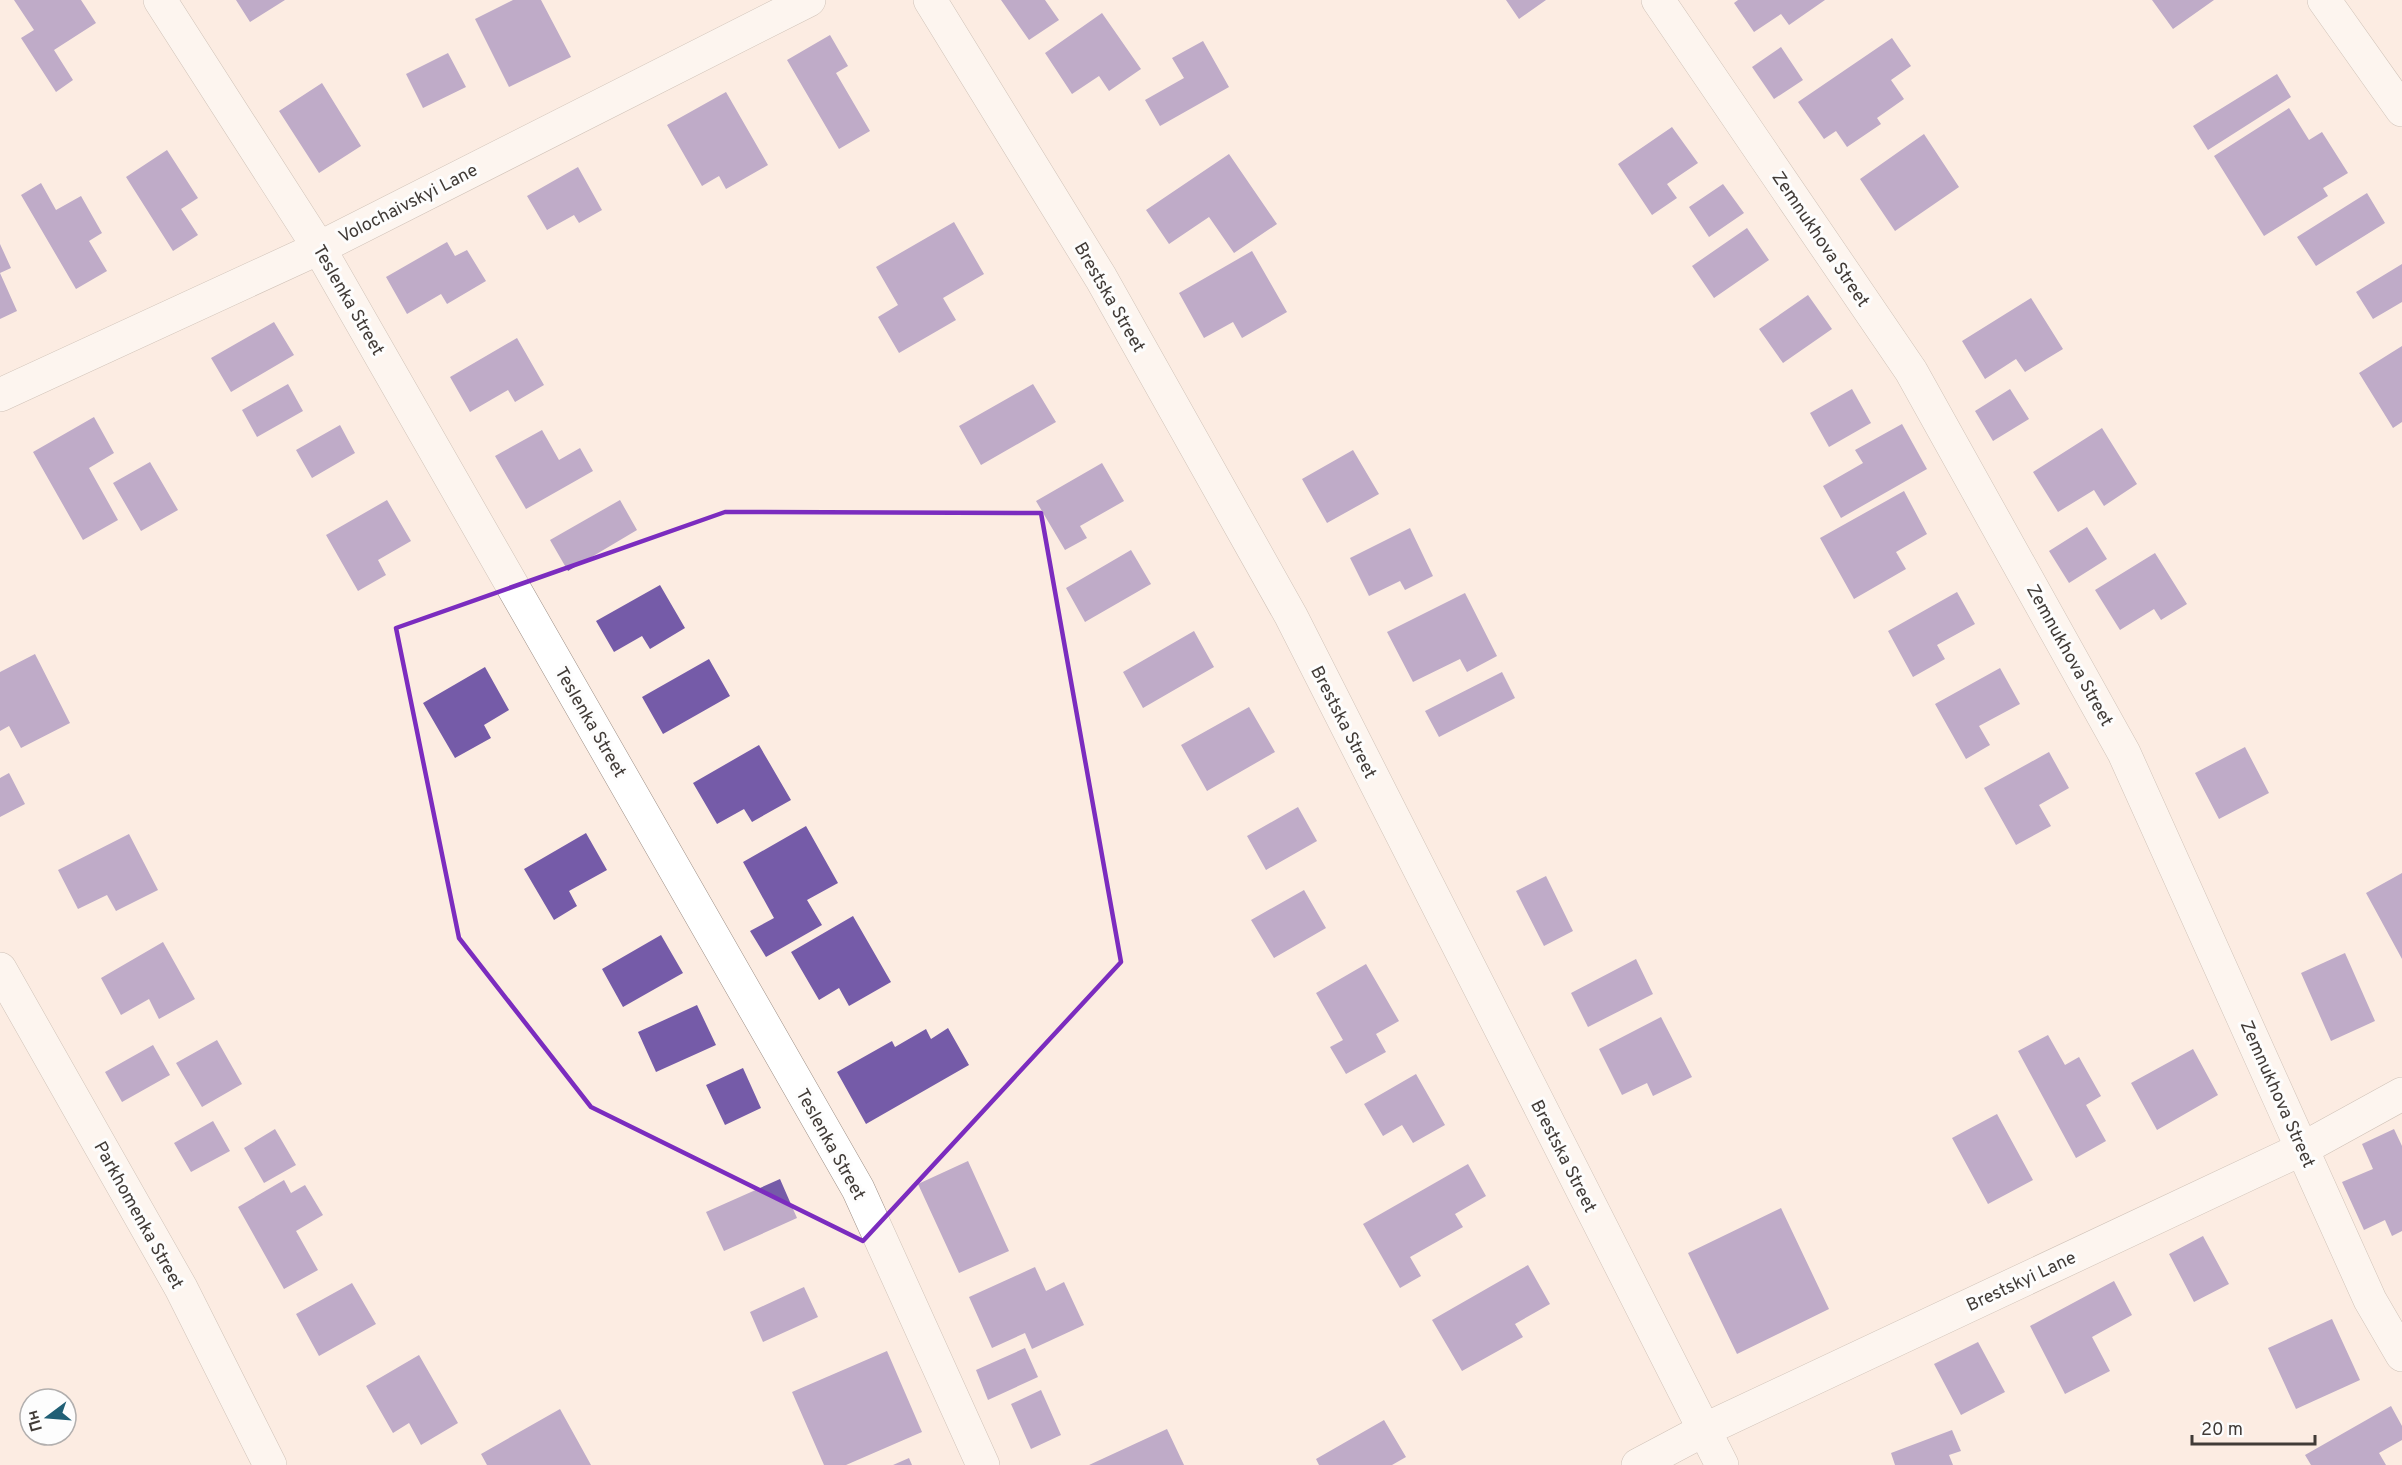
<svg xmlns="http://www.w3.org/2000/svg" width="2402" height="1465" font-family="Overpass,sans-serif">
<style>
.building{fill:#755ba8}
.lines{fill:none;stroke-linecap:round;stroke-linejoin:round}
.street-casing{stroke:#9d8f86;stroke-width:34}
.street{stroke:#fff;stroke-width:33}
.marked{fill:none;stroke:#7b2cbf;stroke-width:4.5;stroke-linejoin:round}
.labels{text-anchor:middle;stroke-width:6;stroke-linejoin:round;paint-order:stroke}
.street-label{font-size:18px;fill:#413b37;stroke:#fdfdfd}
</style>
<rect width="100%" height="100%" fill="#fcece2"/>
<!-- building -->
<path class="building" d="M 14,0 L 81,0 L 96,23 L 54,50 L 73,80 L 56,92 L 21,38 L 34,30 Z
M 236,0 L 285,0 L 250,22 Z
M 513,0 L 541,0 L 571,57 L 509,87 L 475,19 Z
M 1001,0 L 1045,0 L 1059,20 L 1029,40 Z
M 1506,0 L 1546,0 L 1519,19 Z
M 1738,0 L 1825,0 L 1789,25 L 1781,14 L 1754,32 L 1734,3 Z
M 2152,0 L 2214,0 L 2173,29 Z
M 1102,13 L 1141,69 L 1109,91 L 1099,76 L 1072,94 L 1045,53 Z
M 830,35 L 848,66 L 836,73 L 870,131 L 839,149 L 787,60 Z
M 1892,38 L 1911,66 L 1891,80 L 1904,99 L 1877,118 L 1881,124 L 1847,147 L 1836,131 L 1824,139 L 1798,102 Z
M 1203,41 L 1229,87 L 1160,126 L 1145,100 L 1184,78 L 1172,58 Z
M 1781,47 L 1803,80 L 1774,99 L 1752,67 Z
M 448,53 L 466,87 L 423,108 L 406,74 Z
M 2277,74 L 2291,97 L 2208,150 L 2193,126 Z
M 322,83 L 361,146 L 319,173 L 279,111 Z
M 726,92 L 768,165 L 726,189 L 719,176 L 702,186 L 667,125 Z
M 2289,108 L 2309,140 L 2322,132 L 2348,173 L 2323,188 L 2328,196 L 2264,236 L 2214,156 Z
M 1672,127 L 1698,163 L 1667,184 L 1677,198 L 1652,215 L 1618,164 Z
M 1924,134 L 1959,187 L 1895,231 L 1860,179 Z
M 167,150 L 198,198 L 181,209 L 198,235 L 173,251 L 126,177 Z
M 1229,154 L 1277,224 L 1234,253 L 1209,217 L 1169,244 L 1146,210 Z
M 578,167 L 602,210 L 579,223 L 574,215 L 547,230 L 527,196 Z
M 41,183 L 56,210 L 81,196 L 102,233 L 89,241 L 107,271 L 76,289 L 21,195 Z
M 1723,184 L 1744,213 L 1709,237 L 1689,207 Z
M 2367,193 L 2385,223 L 2316,266 L 2297,237 Z
M 954,222 L 984,274 L 943,298 L 956,320 L 899,353 L 878,317 L 898,305 L 876,267 Z
M 1747,228 L 1769,260 L 1714,298 L 1692,266 Z
M 447,242 L 455,256 L 467,250 L 486,281 L 447,304 L 441,294 L 407,314 L 386,277 Z
M 0,244 L 11,268 L 0,273 L 17,311 L 0,319 Z
M 1252,251 L 1287,312 L 1242,338 L 1233,322 L 1204,338 L 1179,293 Z
M 2402,264 L 2402,302 L 2373,319 L 2356,292 Z
M 1808,295 L 1832,329 L 1783,363 L 1759,329 Z
M 2031,298 L 2063,349 L 2025,372 L 2016,359 L 1985,379 L 1962,341 Z
M 274,322 L 294,355 L 231,392 L 211,358 Z
M 517,338 L 544,385 L 515,402 L 508,390 L 470,412 L 450,377 Z
M 2402,346 L 2402,422 L 2393,428 L 2359,373 Z
M 288,384 L 303,411 L 257,437 L 242,410 Z
M 1033,384 L 1056,422 L 981,465 L 959,426 Z
M 1852,389 L 1871,423 L 1829,447 L 1810,413 Z
M 2010,389 L 2029,419 L 1993,441 L 1975,411 Z
M 94,417 L 114,453 L 89,468 L 118,520 L 83,540 L 33,452 Z
M 1902,424 L 1927,469 L 1841,518 L 1823,486 L 1863,463 L 1855,450 Z
M 340,425 L 355,453 L 312,478 L 296,450 Z
M 2102,428 L 2137,484 L 2104,506 L 2094,490 L 2058,512 L 2033,472 Z
M 542,430 L 559,460 L 580,448 L 593,471 L 526,509 L 495,456 Z
M 1353,450 L 1379,494 L 1327,523 L 1302,479 Z
M 150,462 L 178,510 L 141,531 L 113,483 Z
M 1102,463 L 1124,501 L 1080,526 L 1087,538 L 1065,550 L 1036,501 Z
M 1904,491 L 1927,534 L 1896,552 L 1906,569 L 1854,599 L 1820,538 Z
M 387,500 L 411,541 L 378,560 L 386,575 L 358,591 L 326,535 Z
M 620,500 L 637,530 L 568,571 L 550,540 Z
M 2087,527 L 2107,559 L 2069,583 L 2049,551 Z
M 1410,528 L 1433,576 L 1405,590 L 1400,581 L 1369,596 L 1350,558 Z
M 1131,550 L 1151,584 L 1085,622 L 1066,588 Z
M 2155,553 L 2187,604 L 2161,620 L 2154,609 L 2120,630 L 2095,590 Z
M 660,585 L 685,628 L 650,649 L 642,636 L 614,652 L 596,621 Z
M 1957,592 L 1975,624 L 1937,645 L 1945,659 L 1913,677 L 1888,631 Z
M 1465,593 L 1497,656 L 1467,672 L 1460,659 L 1413,682 L 1387,632 Z
M 1194,631 L 1214,667 L 1143,708 L 1123,672 Z
M 35,654 L 70,723 L 21,748 L 9,726 L 0,731 L 0,672 Z
M 709,659 L 730,696 L 663,734 L 642,697 Z
M 485,667 L 509,710 L 484,725 L 491,738 L 455,758 L 423,703 Z
M 2000,668 L 2020,704 L 1979,726 L 1990,745 L 1966,759 L 1935,704 Z
M 1502,672 L 1515,698 L 1439,737 L 1425,711 Z
M 1249,707 L 1275,752 L 1207,791 L 1181,745 Z
M 759,745 L 791,800 L 752,822 L 744,809 L 717,824 L 693,783 Z
M 2245,747 L 2269,793 L 2219,819 L 2195,773 Z
M 2049,752 L 2069,788 L 2039,805 L 2051,826 L 2016,845 L 1984,788 Z
M 9,773 L 25,804 L 0,817 L 0,778 Z
M 1298,807 L 1317,841 L 1266,870 L 1247,836 Z
M 806,826 L 838,883 L 807,900 L 822,925 L 766,957 L 750,931 L 774,918 L 743,862 Z
M 586,833 L 607,870 L 569,891 L 577,906 L 554,920 L 524,869 Z
M 129,834 L 158,890 L 116,911 L 107,895 L 78,909 L 58,870 Z
M 2402,873 L 2402,959 L 2366,893 Z
M 1546,876 L 1573,931 L 1544,946 L 1516,891 Z
M 1304,890 L 1326,928 L 1274,958 L 1251,920 Z
M 853,916 L 891,982 L 849,1006 L 839,988 L 819,1000 L 791,952 Z
M 661,935 L 683,973 L 623,1007 L 602,969 Z
M 163,942 L 195,999 L 159,1019 L 149,999 L 121,1015 L 101,978 Z
M 2345,953 L 2375,1021 L 2331,1041 L 2301,973 Z
M 1636,959 L 1653,994 L 1588,1027 L 1571,993 Z
M 1366,964 L 1399,1021 L 1376,1034 L 1386,1052 L 1346,1074 L 1330,1047 L 1343,1040 L 1316,993 Z
M 697,1005 L 716,1045 L 656,1072 L 638,1032 Z
M 1661,1017 L 1692,1077 L 1653,1096 L 1647,1083 L 1622,1095 L 1599,1049 Z
M 948,1028 L 969,1065 L 866,1124 L 837,1072 L 892,1041 L 895,1047 L 926,1029 L 931,1039 Z
M 2048,1035 L 2065,1065 L 2079,1057 L 2101,1096 L 2086,1105 L 2106,1141 L 2076,1158 L 2018,1051 Z
M 217,1040 L 242,1084 L 202,1107 L 176,1063 Z
M 153,1045 L 170,1075 L 122,1102 L 105,1072 Z
M 2193,1049 L 2218,1095 L 2157,1130 L 2131,1083 Z
M 743,1068 L 761,1108 L 725,1125 L 706,1085 Z
M 1416,1074 L 1445,1125 L 1413,1143 L 1402,1125 L 1383,1136 L 1364,1104 Z
M 1997,1114 L 2033,1180 L 1988,1204 L 1952,1138 Z
M 213,1121 L 230,1151 L 191,1172 L 174,1143 Z
M 275,1129 L 296,1165 L 264,1183 L 244,1148 Z
M 2394,1129 L 2402,1146 L 2402,1231 L 2392,1236 L 2385,1220 L 2364,1230 L 2342,1182 L 2373,1169 L 2362,1144 Z
M 968,1161 L 1009,1251 L 959,1273 L 918,1184 Z
M 1468,1164 L 1486,1196 L 1455,1214 L 1463,1227 L 1410,1257 L 1421,1276 L 1400,1288 L 1363,1224 Z
M 780,1179 L 797,1218 L 724,1251 L 706,1212 Z
M 284,1180 L 291,1193 L 305,1185 L 323,1215 L 296,1231 L 318,1270 L 284,1289 L 238,1207 Z
M 1781,1208 L 1829,1309 L 1737,1354 L 1688,1253 Z
M 2203,1236 L 2229,1284 L 2194,1302 L 2169,1254 Z
M 1528,1265 L 1550,1304 L 1515,1324 L 1523,1337 L 1462,1371 L 1432,1320 Z
M 1035,1267 L 1046,1291 L 1064,1282 L 1084,1325 L 1032,1349 L 1025,1333 L 992,1348 L 969,1297 Z
M 2114,1281 L 2132,1315 L 2092,1337 L 2110,1371 L 2065,1394 L 2030,1326 Z
M 352,1283 L 376,1324 L 319,1356 L 296,1314 Z
M 804,1287 L 818,1317 L 763,1342 L 750,1312 Z
M 2332,1319 L 2360,1380 L 2296,1409 L 2268,1348 Z
M 1978,1342 L 2005,1392 L 1961,1415 L 1934,1364 Z
M 1025,1348 L 1038,1377 L 988,1400 L 976,1370 Z
M 887,1351 L 922,1432 L 846,1465 L 824,1465 L 792,1392 Z
M 419,1355 L 458,1423 L 421,1445 L 409,1423 L 393,1433 L 366,1386 Z
M 1041,1390 L 1061,1435 L 1031,1449 L 1011,1404 Z
M 2391,1406 L 2402,1426 L 2402,1440 L 2379,1453 L 2386,1465 L 2311,1465 L 2305,1455 Z
M 560,1409 L 591,1465 L 487,1465 L 481,1454 Z
M 1384,1420 L 1406,1457 L 1392,1465 L 1319,1465 L 1316,1459 Z
M 1167,1429 L 1184,1465 L 1089,1465 Z
M 1952,1430 L 1961,1451 L 1949,1455 L 1953,1465 L 1895,1465 L 1891,1453 Z
M 909,1458 L 912,1465 L 893,1465 Z"/>
<g class="lines">
<!-- street casing -->
<g class="street-casing">
<path id="street" d="M 160,0 L 319,248 L 858,1189 L 983,1465
M 930,0 L 1101,278 L 1291,616 L 1722,1465
M 1658,0 L 1911,371 L 2124,753 L 2370,1300 L 2402,1355
M 2324,0 L 2402,110
M 0,395 L 319,248 L 809,0
M 0,969 L 181,1288 L 270,1465
M 1638,1465 L 1704,1430 L 2302,1149 L 2402,1094"/>
</g>
<!-- street -->
<use href="#street" class="street"/>
</g>
<!-- marked area -->
<path d="M0 0H2402V1465H0ZM 725,512 L 1041,513 L 1121,962 L 863,1241 L 591,1107 L 459,938 L 396,628 Z" fill="#fcece2" fill-opacity=".55" fill-rule="evenodd"/>
<path class="marked" d="M 725,512 L 1041,513 L 1121,962 L 863,1241 L 591,1107 L 459,938 L 396,628 Z"/>
<g class="labels">
<!-- street labels -->
<g class="street-label">
<text transform="translate(408 203) rotate(-27)" y="6">Volochaivskyi Lane</text>
<text transform="translate(1821 239) rotate(56)" y="6">Zemnukhova Street</text>
<text transform="translate(1110 297) rotate(60)" y="6">Brestska Street</text>
<text transform="translate(349 300) rotate(60)" y="6">Teslenka Street</text>
<text transform="translate(2070 655) rotate(61)" y="6">Zemnukhova Street</text>
<text transform="translate(591 722) rotate(60)" y="6">Teslenka Street</text>
<text transform="translate(1344 722) rotate(63)" y="6">Brestska Street</text>
<text transform="translate(2278 1094) rotate(66)" y="6">Zemnukhova Street</text>
<text transform="translate(831 1144) rotate(61)" y="6">Teslenka Street</text>
<text transform="translate(1564 1156) rotate(63)" y="6">Brestska Street</text>
<text transform="translate(139 1215) rotate(61)" y="6">Parkhomenka Street</text>
<text transform="translate(2021 1281) rotate(-25)" y="6">Brestskyi Lane</text>
</g>
</g>
<!-- north arrow -->
<g transform="translate(48 1417) rotate(254)"><circle r="28" fill="#fdfdfd" stroke="#b2afae" stroke-width="1.5"/>
<path d="M0-4.5L10 22L0 15L-10 22Z" fill="#205f75"/>
<text y="-9" font-size="16" font-weight="bold" text-anchor="middle" fill="#413b37">Пн</text>
</g>
<!-- scale -->
<path d="M2192 1435v9h123v-9" fill="none" stroke="#413b37" stroke-width="3"/>
<text x="2201" y="1435" font-size="18" fill="#413b37" stroke="#fdfdfd" stroke-width="4.5" paint-order="stroke">20 m</text>
</svg>
